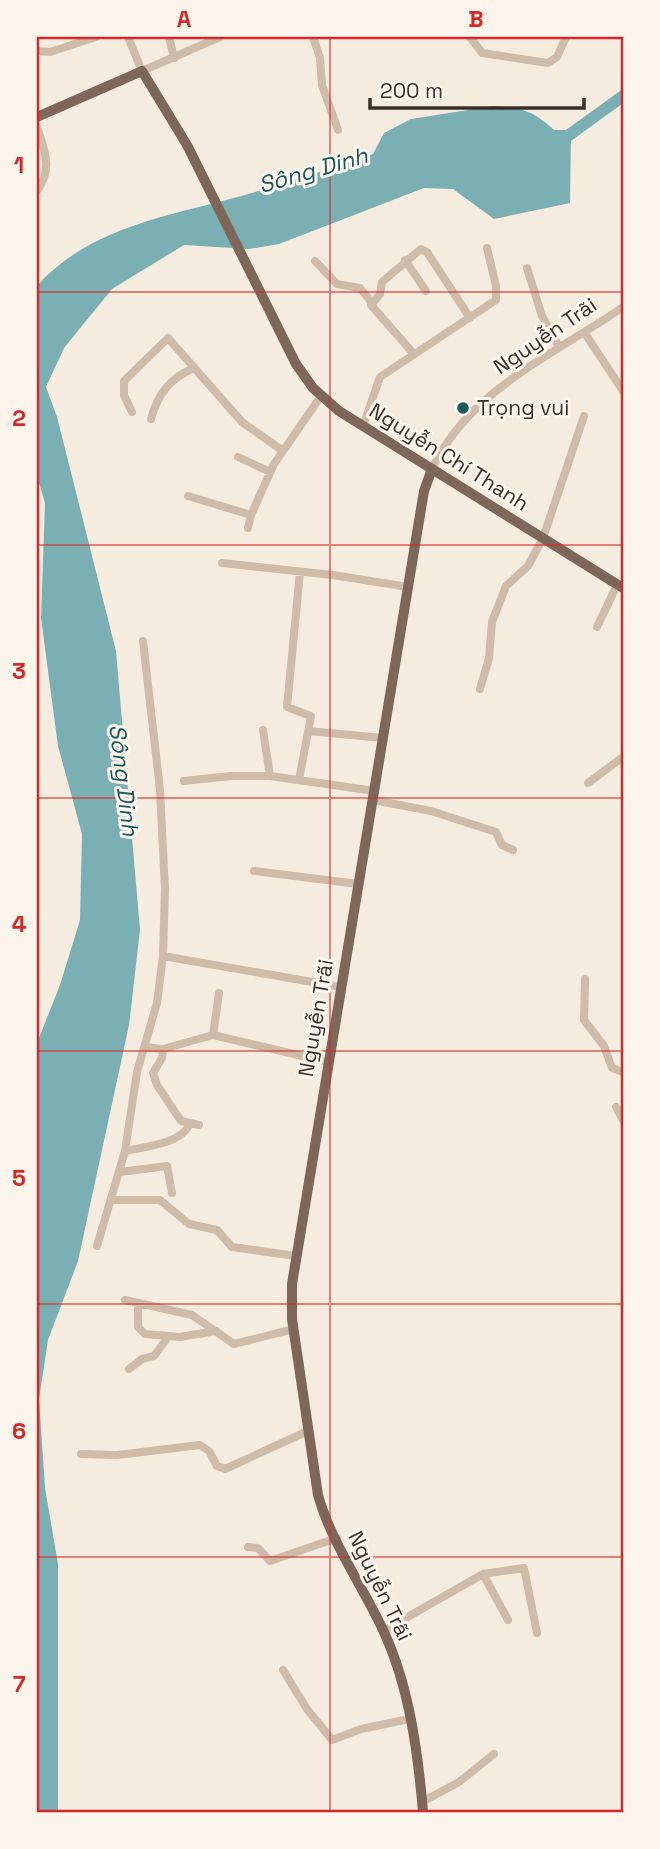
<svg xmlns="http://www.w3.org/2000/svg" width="660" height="1849" font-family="'Space Grotesk',sans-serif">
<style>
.water{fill:#7aafb4}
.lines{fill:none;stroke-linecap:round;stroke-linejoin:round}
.river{stroke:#7aafb4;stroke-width:12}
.minor{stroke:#cebba8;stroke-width:8}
.major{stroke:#7e6759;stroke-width:10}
.grid{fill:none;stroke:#d62828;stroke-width:2;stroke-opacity:0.55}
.poi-dot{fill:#1a5860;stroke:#fbf5eb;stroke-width:2.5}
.labels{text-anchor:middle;stroke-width:6;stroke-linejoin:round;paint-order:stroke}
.street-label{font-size:21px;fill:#3a2f29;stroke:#fbf5eb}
.poi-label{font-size:21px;fill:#3a2f29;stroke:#fbf5eb;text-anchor:start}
.water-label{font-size:23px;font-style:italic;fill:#1a5860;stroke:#fbf5eb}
.neatline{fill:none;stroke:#d62828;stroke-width:2.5}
.grid-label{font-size:23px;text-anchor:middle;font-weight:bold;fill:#d62828}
</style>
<rect width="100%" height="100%" fill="#f5ebde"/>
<!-- water -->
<path class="water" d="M 493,106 C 522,108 532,110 554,130 L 571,130 L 570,203 L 494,219 L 453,189 L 424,188 L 279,244 L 249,249 L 184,245 L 112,289 L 64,348 L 46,387 L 57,417 L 116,651 L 140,930 L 129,1025 L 78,1261 L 48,1340 L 39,1399 L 45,1488 L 58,1564 L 58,1812 L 37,1812 L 37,1043 L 60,985 L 80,920 L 82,834 L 58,746 L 41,618 L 45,503 L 37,476 L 37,286 C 93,223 179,215 255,192 C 295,181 334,167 373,154 L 384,133 L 411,119 Z"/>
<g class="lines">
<!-- river -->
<path class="river" d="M 558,143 L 623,96"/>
<!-- minor -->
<path class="minor" d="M 128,37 L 142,71 L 220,37
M 169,37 L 174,58
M 313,37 L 320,58 L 322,85 L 338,130
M 470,37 L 482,53 L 548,63 L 557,57 L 566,37
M 37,51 L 50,52 L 96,37
M 37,127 C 45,152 53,168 37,191
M 405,260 L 426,291
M 315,261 L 337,284 L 360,288 L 372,303
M 527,268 L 542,316 L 559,347
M 584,332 L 623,391
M 413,353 L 371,305 L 380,294 L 382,282 L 421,249 L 427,252 L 470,318
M 132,412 L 124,395 L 124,381 L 168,338 L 242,422 L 283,451
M 151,419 C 157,396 170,378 192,369
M 363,426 L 380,377 L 496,300 L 496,286 L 487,248
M 238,457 L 270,472
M 432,469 C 469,390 555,354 623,307
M 188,496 L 251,515 L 274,464 L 321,396
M 248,528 L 251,515
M 222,563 L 333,575 L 408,587
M 597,627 L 617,585
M 480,689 L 489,658 L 492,622 L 506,586 L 528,566 L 543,538 L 584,416
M 263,730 L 270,776
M 308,731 L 383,738
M 299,780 L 311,716 L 287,707 L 300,572
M 184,781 L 231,776 L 270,776 L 375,791
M 588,783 L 623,757
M 373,800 L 431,811 L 496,832 L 502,845 L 513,850
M 254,871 L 358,884
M 163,956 L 341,987
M 585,979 L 584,1020 L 604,1046 L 612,1068 L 623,1072
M 213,1035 L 219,993
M 145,1047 L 163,1049 L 213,1035 L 328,1062
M 163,1049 L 162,1058 L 153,1073 L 157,1085 L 181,1121 L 199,1125
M 616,1107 L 623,1120
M 125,1151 C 143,1147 181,1144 189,1125
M 120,1172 L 167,1166 L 172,1193
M 111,1200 L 160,1200 L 189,1224 L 217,1230 L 232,1247 L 296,1256
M 97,1246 L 125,1151 L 137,1072 L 157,1003 L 163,956 L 165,889 L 160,790 L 143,641
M 125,1300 L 192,1315 L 234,1344 L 294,1329
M 138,1303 L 138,1327 L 145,1334 L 180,1337 L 216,1331
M 129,1369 L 142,1359 L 154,1356 L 168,1337
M 81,1454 L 117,1455 L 200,1445 L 209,1451 L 217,1466 L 225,1469 L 308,1431
M 248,1547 L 258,1548 L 270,1561 L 337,1538
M 483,1574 L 524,1568 L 537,1633
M 383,1631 L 483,1574 L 508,1620
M 283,1670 L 307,1709 L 332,1740 L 361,1729 L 409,1719
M 422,1802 L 459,1782 L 494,1754"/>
<!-- major -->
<path class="major" d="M 37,117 L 142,71 L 187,145 L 296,364 L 313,388 L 339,411 L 623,588
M 423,1812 C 418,1752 409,1685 383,1630 C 362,1585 331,1542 318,1495 L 292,1319 L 292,1284 L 424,491 L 432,469"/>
</g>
<!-- grid -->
<path class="grid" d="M 330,37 L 330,1812M 37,292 L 623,292M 37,545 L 623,545M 37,798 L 623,798M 37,1051 L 623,1051M 37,1304 L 623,1304M 37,1557 L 623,1557"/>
<!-- markers -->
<circle class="poi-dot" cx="463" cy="408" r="7"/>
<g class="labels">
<!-- street labels -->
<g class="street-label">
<text transform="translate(545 336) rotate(-34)" y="7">Nguyễn Trãi</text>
<text transform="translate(449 457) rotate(32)" y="7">Nguyễn Chí Thanh</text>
<text transform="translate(316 1018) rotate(-80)" y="7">Nguyễn Trãi</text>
<text transform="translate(380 1586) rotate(64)" y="7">Nguyễn Trãi</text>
</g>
<!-- poi labels -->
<g class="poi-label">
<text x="477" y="415">Trọng vui</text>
</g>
<!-- water labels -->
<g class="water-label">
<text transform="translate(313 170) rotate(-16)" y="8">Sông Dinh</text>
<text transform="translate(124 780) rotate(83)" y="8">Sông Dinh</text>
</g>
</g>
<!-- border -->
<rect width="660" height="1849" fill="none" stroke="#fbf5eb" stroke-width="77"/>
<!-- scale -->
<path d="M370 98v10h214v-10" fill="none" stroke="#3a2f29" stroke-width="3.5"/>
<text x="380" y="98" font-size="21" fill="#3a2f29" stroke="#fbf5eb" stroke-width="5" paint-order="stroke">200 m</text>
<rect x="38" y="38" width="584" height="1773" class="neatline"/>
<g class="grid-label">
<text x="184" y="27">A</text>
<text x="476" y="27">B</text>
<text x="19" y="173">1</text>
<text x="19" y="426">2</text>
<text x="19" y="679">3</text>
<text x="19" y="932">4</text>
<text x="19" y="1186">5</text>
<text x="19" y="1439">6</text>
<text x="19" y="1692">7</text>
</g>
</svg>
